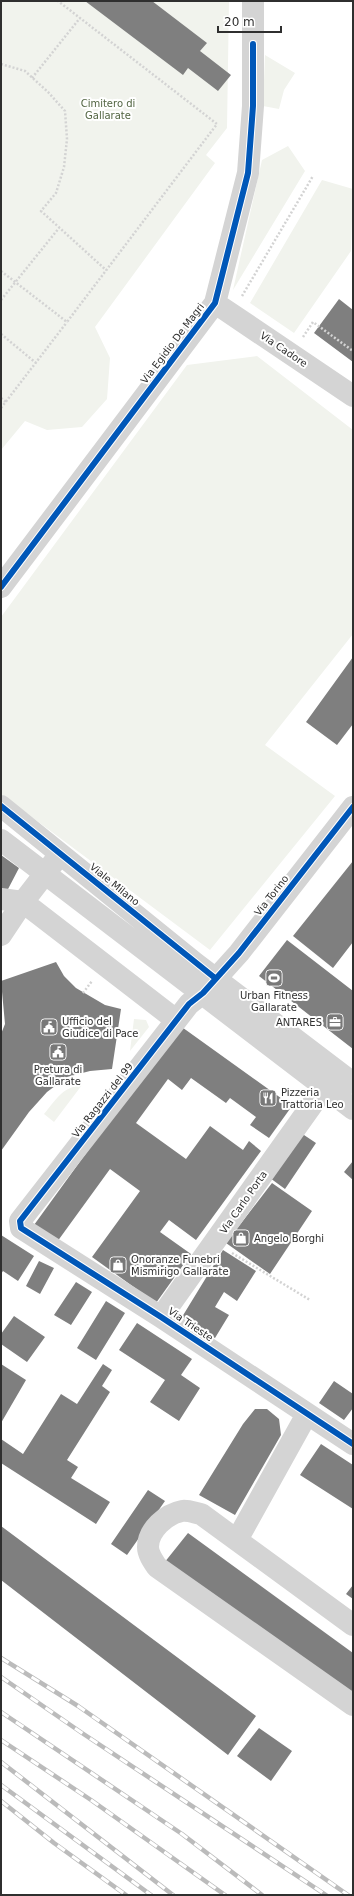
<svg xmlns="http://www.w3.org/2000/svg" width="354" height="1896" font-family="'DejaVu Sans',sans-serif">
<style>
.green{fill:#f1f3ed}
.building{fill:#7f7f7f}
.lines{fill:none;stroke-linecap:round;stroke-linejoin:round}
.path{stroke:#d3d3d3;stroke-width:2.5;stroke-dasharray:2 2;stroke-linecap:butt}
.minor{stroke:#d4d4d4;stroke-width:22}
.rail-casing{stroke:#bbb;stroke-width:4.5}
.rail{stroke:#fff;stroke-width:3;stroke-dasharray:9;stroke-linecap:butt}
.cycleway-casing{stroke:#fff;stroke-width:8}
.cycleway{stroke:#0057b8;stroke-width:6}
.labels{text-anchor:middle;stroke-width:4;stroke-linejoin:round;paint-order:stroke}
.park-label{font-size:10px;fill:#526542;stroke:#fff}
.street-label{font-size:10px;fill:#2f2f2f;stroke:#fff}
.poi-label{font-size:10px;fill:#2f2f2f;stroke:#fff;text-anchor:start}
</style>
<rect width="100%" height="100%" fill="#fff"/>
<!-- green -->
<path class="green" d="M 1,1 L 229,1 L 227,128 L 206,155 L 215,163 L 95,327 L 110,358 L 107,399 L 82,427 L 47,430 L 25,421 L 1,450 Z
M 265,55 L 295,73 L 284,90 L 279,109 L 263,106 Z
M 288,146 L 305,171 L 233,290 L 262,160 Z
M 322,180 L 353,189 L 351,251 L 294,333 L 250,303 Z
M 257,356 L 353,430 L 353,634 L 265,745 L 335,796 L 210,950 L 1,794 L 1,617 L 187,365 Z
M 134,1019 L 146,1020 L 149,1027 L 130,1051 Z
M 82,1085 L 54,1122 L 44,1114 C 56,1100 62,1087 82,1085 Z"/>
<!-- building -->
<path class="building" d="M 85,1 L 152,1 L 207,43 L 200,51 L 231,75 L 218,91 L 188,68 L 183,75 Z
M 339,299 L 353,310 L 353,362 L 314,333 Z
M 353,657 L 353,724 L 337,745 L 306,722 Z
M 1,855 L 19,868 L 7,891 L 1,890 Z
M 353,861 L 353,942 L 333,968 L 293,936 Z
M 287,940 L 353,991 L 353,1049 L 259,976 Z
M 56,962 L 64,976 L 76,988 L 105,1005 L 121,1009 L 112,1069 L 90,1071 L 67,1077 L 47,1092 L 29,1112 L 1,1151 L 1,1034 L 5,1024 L 1,981 Z
M 179,1025 L 292,1106 L 269,1138 L 250,1125 L 256,1117 L 230,1098 L 226,1103 L 191,1078 L 182,1090 L 168,1079 L 136,1123 L 186,1159 L 210,1126 L 243,1150 L 249,1141 L 261,1151 L 196,1240 L 169,1220 L 160,1232 L 191,1254 L 156,1303 L 92,1257 L 140,1191 L 110,1169 L 57,1242 L 34,1225 Z
M 301,1133 L 316,1143 L 285,1189 L 270,1178 Z
M 353,1161 L 353,1180 L 344,1172 Z
M 272,1183 L 312,1211 L 270,1274 L 226,1243 Z
M 1,1235 L 34,1256 L 18,1281 L 3,1271 L 1,1274 Z
M 223,1250 L 256,1271 L 237,1301 L 224,1292 L 215,1307 L 229,1315 L 215,1338 L 182,1317 Z
M 39,1261 L 54,1268 L 40,1294 L 26,1286 Z
M 76,1282 L 92,1292 L 71,1325 L 54,1315 Z
M 106,1301 L 125,1313 L 96,1360 L 77,1348 Z
M 14,1316 L 45,1337 L 27,1362 L 1,1344 L 1,1334 Z
M 137,1323 L 192,1359 L 181,1375 L 200,1388 L 179,1421 L 150,1402 L 165,1380 L 119,1350 Z
M 1,1364 L 26,1380 L 1,1423 Z
M 103,1364 L 112,1370 L 102,1386 L 110,1392 L 67,1460 L 78,1467 L 71,1478 L 110,1502 L 96,1524 L 1,1463 L 1,1439 L 23,1454 L 61,1394 L 77,1404 Z
M 334,1381 L 353,1394 L 353,1408 L 344,1420 L 319,1403 Z
M 255,1409 L 267,1409 L 279,1419 L 281,1435 L 235,1515 L 199,1495 L 243,1424 Z
M 321,1444 L 353,1465 L 353,1509 L 300,1475 Z
M 148,1490 L 165,1501 L 127,1555 L 111,1544 Z
M 1,1526 L 256,1716 L 228,1755 L 1,1580 Z
M 188,1533 L 353,1653 L 353,1701 L 164,1563 Z
M 353,1585 L 353,1599 L 346,1594 Z
M 259,1728 L 292,1751 L 271,1781 L 237,1756 Z"/>
<g class="lines">
<!-- path -->
<path class="path" d="M 1,64 L 25,71 L 48,92 L 65,111 L 67,139 L 64,167 L 56,193 L 41,211 L 106,270
M 32,78 L 80,18
M 1,271 L 67,322 L 217,124 L 58,1
M 242,296 L 313,176
M 1,300 L 59,228
M 1,334 L 36,363
M 303,337 L 313,322 L 353,351
M 1,398 L 6,402
M 1,408 L 67,322
M 83,993 L 92,981
M 232,1253 L 310,1300"/>
<!-- minor -->
<path class="minor" d="M 215,303 L 353,396
M 1,587 L 215,303 L 248,173 L 253,106 L 253,1
M 1,806 L 195,963 L 353,1083
M 353,807 L 239,953 L 203,993 L 189,1004 L 20,1221 L 21,1228 L 161,1317 L 353,1444
M 1,840 L 353,1109
M 1,899 L 23,902 L 54,862
M 1,935 L 23,902 L 176,1020
M 161,1317 L 324,1088
M 237,1540 L 307,1414
M 353,1625 L 201,1514 C 195,1513 188,1510 182,1511 C 166,1514 148,1530 148,1547 C 148,1554 153,1561 157,1567 L 353,1705"/>
<!-- rail casing -->
<g class="rail-casing">
<path id="rail" d="M 1,1658 L 78,1706 L 348,1895
M 1,1677 L 82,1733 L 326,1895
M 1,1712 L 182,1834 L 262,1895
M 1,1740 L 91,1800 L 225,1895
M 1,1762 L 173,1895
M 1,1785 L 151,1895
M 1,1801 L 54,1843 L 126,1895"/>
</g>
<!-- rail -->
<use href="#rail" class="rail"/>
<!-- cycleway casing -->
<g class="cycleway-casing">
<path id="cycleway" d="M 1,587 L 215,303 L 248,173 L 253,106 L 253,44
M 1,806 L 215,978
M 353,807 L 239,953 L 203,993 L 189,1004 L 20,1221 L 21,1228 L 161,1317 L 353,1444"/>
</g>
<!-- cycleway -->
<use href="#cycleway" class="cycleway"/>
</g>
<!-- icons -->
<defs>
<g id="stadium-square" transform="scale(0.9)"><rect x="-9" y="-9" width="18" height="18" rx="4" fill="#787878" stroke="#fff"/><path d="M0-5a6.5 5 0 1 0 0 10a6.5 5 0 1 0 0-10ZM-3.5-1.8h7v3.6h-7Z" fill="#fff"/></g>
<g id="office-square" transform="scale(0.9)"><rect x="-9" y="-9" width="18" height="18" rx="4" fill="#787878" stroke="#fff"/><path d="M-6-3h4V-5.5h4V-3h4V5H-6ZM-1-4.5V-3h2v-1.5ZM-6 0V1H6V0Z" fill="#fff"/></g>
<g id="civic-square" transform="scale(0.9)"><rect x="-9" y="-9" width="18" height="18" rx="4" fill="#787878" stroke="#fff"/><path d="M-.6-6.5H3V-4.5H.6V-3L4-1V1h2V6H-6V1h2V-1L-.6-3ZM-1.2 2.5V6h2.4V2.5Z" fill="#fff"/></g>
<g id="restaurant-square" transform="scale(0.9)"><rect x="-9" y="-9" width="18" height="18" rx="4" fill="#787878" stroke="#fff"/><path d="M-5-6h1v4h1v-4h1v4h1v-4h1v5L-1.5 .5V6h-2V.5L-5-1ZM5-6V6H3V1.5H1.5Q1.5-4 5-6Z" fill="#fff"/></g>
<g id="shop-square" transform="scale(0.9)"><rect x="-9" y="-9" width="18" height="18" rx="4" fill="#787878" stroke="#fff"/><path d="M-5-2.5h2.3a2.7 3.5 0 0 1 5.4 0H5L5.5 6h-11ZM-1.5-2.5h3a1.5 2.3 0 0 0-3 0Z" fill="#fff"/></g>
</defs>
<g fill-rule="evenodd">
<use href="#stadium-square" x="274" y="978"/>
<use href="#office-square" x="335" y="1022"/>
<use href="#civic-square" x="49" y="1027"/>
<use href="#civic-square" x="58" y="1052"/>
<use href="#restaurant-square" x="268" y="1098"/>
<use href="#shop-square" x="241" y="1238"/>
<use href="#shop-square" x="118" y="1265"/>
</g>
<g class="labels">
<!-- park labels -->
<g class="park-label">
<text x="108" y="107">Cimitero di<tspan x="108" dy="12">Gallarate</tspan></text>
</g>
<!-- street labels -->
<g class="street-label">
<text transform="translate(172 343) rotate(-53)" y="4">Via Egidio De Magri</text>
<text transform="translate(284 349) rotate(34)" y="4">Via Cadore</text>
<text transform="translate(115 884) rotate(39)" y="4">Viale Milano</text>
<text transform="translate(271 895) rotate(-52)" y="4">Via Torino</text>
<text transform="translate(102 1100) rotate(-52)" y="4">Via Ragazzi del 99</text>
<text transform="translate(243 1202) rotate(-55)" y="4">Via Carlo Porta</text>
<text transform="translate(191 1324) rotate(34)" y="4">Via Trieste</text>
</g>
<!-- poi labels -->
<g class="poi-label">
<text x="274" y="999" text-anchor="middle">Urban Fitness<tspan x="274" dy="12">Gallarate</tspan></text>
<text x="62" y="1025">Ufficio del<tspan x="62" dy="12">Giudice di Pace</tspan></text>
<text x="322" y="1026" text-anchor="end">ANTARES</text>
<text x="58" y="1073" text-anchor="middle">Pretura di<tspan x="58" dy="12">Gallarate</tspan></text>
<text x="281" y="1096">Pizzeria<tspan x="281" dy="12">Trattoria Leo</tspan></text>
<text x="254" y="1242">Angelo Borghi</text>
<text x="131" y="1263">Onoranze Funebri<tspan x="131" dy="12">Mismirigo Gallarate</tspan></text>
</g>
</g>
<!-- border -->
<rect width="354" height="1896" fill="none" stroke="#2f2f2f" stroke-width="4"/>
<!-- scale -->
<path d="M218 26v6h63v-6" fill="none" stroke="#2f2f2f" stroke-width="2"/>
<text x="224" y="26" font-size="12" fill="#2f2f2f" stroke="#ffffff" stroke-width="3" paint-order="stroke">20 m</text>
</svg>
